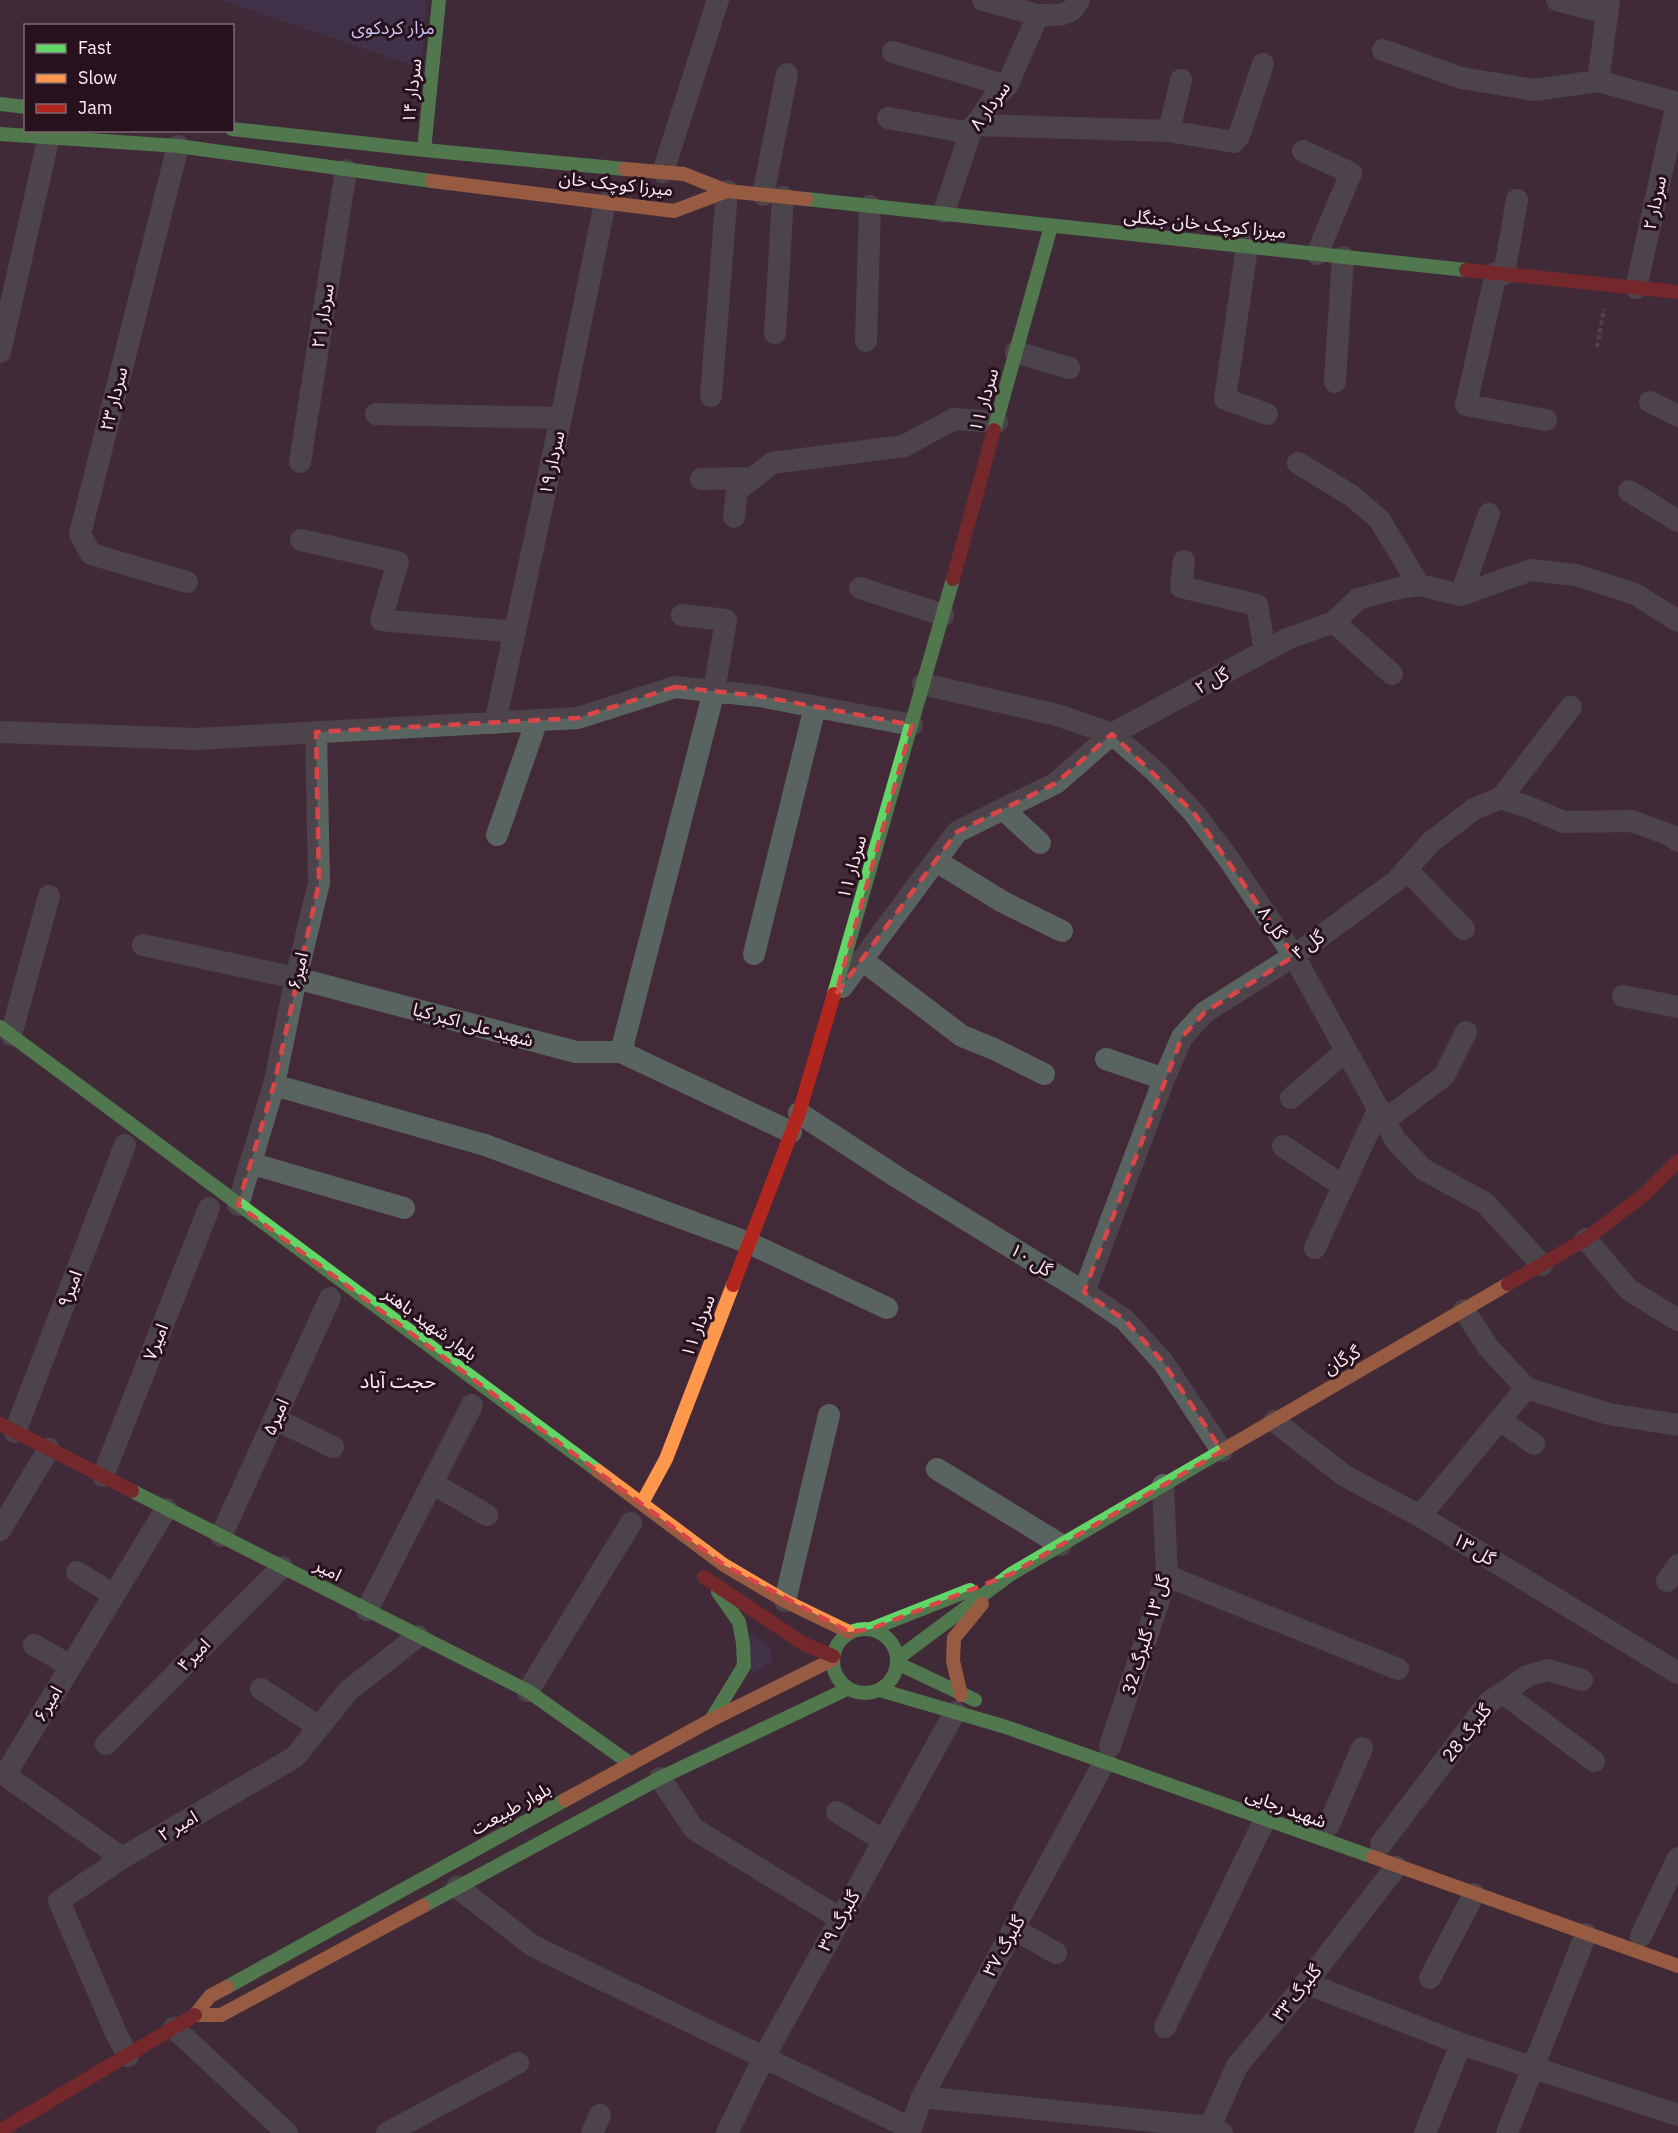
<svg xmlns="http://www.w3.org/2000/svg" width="1678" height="2133" font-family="'IBM Plex Sans','Noto Sans Arabic',sans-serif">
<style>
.green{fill:#423c5e}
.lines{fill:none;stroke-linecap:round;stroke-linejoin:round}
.path{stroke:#616363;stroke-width:4;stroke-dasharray:4.5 3;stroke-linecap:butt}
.street{stroke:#596460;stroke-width:22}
.fast{stroke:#63d668;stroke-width:14}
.slow{stroke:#ff974d;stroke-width:14}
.jam{stroke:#b3261e;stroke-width:14}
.marked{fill:none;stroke:#dc4547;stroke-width:4.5;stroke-dasharray:12 8;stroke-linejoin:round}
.labels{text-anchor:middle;stroke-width:6;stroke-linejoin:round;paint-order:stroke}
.park-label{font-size:18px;fill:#c8c6f8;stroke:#26111c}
.street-label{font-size:18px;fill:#feecf4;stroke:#26111c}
.neighbourhood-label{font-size:20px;fill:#feecf4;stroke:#26111c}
</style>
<rect width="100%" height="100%" fill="#422a38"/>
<!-- green -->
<path class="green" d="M 221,0 L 427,0 L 421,68 Z
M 750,1632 L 771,1649 L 772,1661 L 751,1675 Z"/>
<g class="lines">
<!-- path -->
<path class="path" d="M 1597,347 L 1604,309"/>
<!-- street -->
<path class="street" d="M 983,0 L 1038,15
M 1557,0 L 1607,13
M 1609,0 L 1598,81 L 1677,103 L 1636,288
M 1383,50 L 1461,78 L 1534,90 L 1598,81
M 893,52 L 1007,86
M 888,118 L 970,133
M 974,125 L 1169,131 L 1234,142 L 1239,136 L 1263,64
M 1169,131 L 1181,80
M 178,146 L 80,534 L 91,554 L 187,582
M 1303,151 L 1351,173 L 1317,254
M 663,172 L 718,0
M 763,195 L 787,74
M 944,212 L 970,133 L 994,98 L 1007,86 L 1038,15 C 1055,15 1071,18 1079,0
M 1247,247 L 1225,399 L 1267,414
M 1496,273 L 1466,405 L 1546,420
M 1504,274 L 1517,200
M 775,333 L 783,197
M 866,341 L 870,206
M 0,352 L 49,136
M 1016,352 L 1069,368
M 1335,382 L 1343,257
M 711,396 L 727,191
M 1650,402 L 1678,416
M 376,414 L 561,418
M 300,462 L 346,170
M 1298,463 L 1352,496 L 1379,519 L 1419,585
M 701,479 L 753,478
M 1629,491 L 1678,521
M 734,517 L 737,491 L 772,463 L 904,446 L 954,419 L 997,422
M 301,540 L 398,562 L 381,620 L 515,632
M 1184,561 L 1181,587 L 1257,605 L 1265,651
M 860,588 L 943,615
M 1461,595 L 1489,514
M 1334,622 L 1392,674
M 923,684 L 1057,715 L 1112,734 L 1156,772 L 1194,813 L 1228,858 L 1294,956 L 1396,1141 L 1423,1169 L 1485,1203 L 1542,1265
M 495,723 L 561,418 L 605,203
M 0,732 L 197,739 L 578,718 L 675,687 L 759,696 L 912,725
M 1501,798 L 1571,707
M 1004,810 L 1040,843
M 497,835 L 537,720
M 936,861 L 1003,902 L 1062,931
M 1407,870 L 1464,929
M 143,945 L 296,978 L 576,1052 L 621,1052 L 791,1132
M 754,954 L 815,707
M 862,960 L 962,1036 L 994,1049 L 1044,1074
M 842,987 L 957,832 L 1056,783 L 1112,734 L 1287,639 L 1334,622 L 1358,599 L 1399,588 L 1419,585 L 1461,595 L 1531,570 L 1576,575 L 1635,594 L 1678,621
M 1623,996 L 1678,1007
M 11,1035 L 49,896
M 621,1052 L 714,691 L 726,620 L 682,615
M 1106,1059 L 1164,1079
M 274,1085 L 485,1145 L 749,1243 L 887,1308
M 1291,1098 L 1346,1051
M 799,1113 L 900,1179 L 1084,1292 L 1125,1320 L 1163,1362 L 1222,1451
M 1385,1120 L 1444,1076 L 1466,1032
M 1283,1146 L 1343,1186
M 250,1163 L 404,1208
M 238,1205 L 274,1085 L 296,978 L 319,883 L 316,732
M 1586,1239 L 1629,1290 L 1678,1320
M 1315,1248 L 1379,1108
M 1084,1292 L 1164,1079 L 1182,1037 L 1205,1012 L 1294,956 L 1396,881 L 1431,842 L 1474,809 L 1501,798 L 1528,807 L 1564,822 L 1632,821 L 1670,835 L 1678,841
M 1464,1310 L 1488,1347 L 1526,1388
M 1526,1388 L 1609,1414 L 1678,1425
M 275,1419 L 333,1447
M 1500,1420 L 1534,1444
M 1274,1421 L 1345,1476 L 1420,1516 L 1678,1673
M 15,1432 L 125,1145
M 937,1469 L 1061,1545
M 103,1476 L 209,1208
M 432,1483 L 487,1515
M 1420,1516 L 1526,1388
M 0,1530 L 49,1449
M 221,1536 L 330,1298
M 77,1572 L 114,1595
M 1167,1576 L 1398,1669
M 1667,1581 L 1678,1565
M 785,1601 L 829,1415
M 367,1610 L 472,1405
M 34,1645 L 71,1666
M 261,1689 L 319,1727
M 528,1691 L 631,1523
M 1503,1693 L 1594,1761
M 106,1744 L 282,1567
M 1110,1746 L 1167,1576 L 1163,1485
M 660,1778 L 694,1829 L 841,1919
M 837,1812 L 884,1841
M 1329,1825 L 1362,1748
M 1381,1844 L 1489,1702 L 1527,1676 L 1548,1670 L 1582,1680
M 122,1858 L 5,1775 L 166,1509
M 457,1887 L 533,1946 L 910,2128
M 1014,1929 L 1056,1953
M 1641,1936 L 1678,1858
M 1430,1978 L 1474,1894
M 1306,1983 L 1461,2044 L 1678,2115
M 1165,2027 L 1265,1819
M 174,2028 L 287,2133
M 128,2056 L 116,2033 L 59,1901 L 122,1858 L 295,1757 L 348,1691 L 418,1636
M 922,2097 L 1210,2127 L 1222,2133
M 1210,2127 L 1237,2066 L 1306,1983 L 1396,1867
M 387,2133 L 518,2063
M 592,2133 L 600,2115
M 727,2133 L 764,2057 L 955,1712
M 909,2133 L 922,2097 L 1105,1761
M 1425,2133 L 1461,2044
M 1507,2133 L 1586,1934"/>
<!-- fast -->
<path class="fast" d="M 0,104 L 26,107
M 232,129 L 424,150 L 625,169
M 0,134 L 178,146 L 432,181
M 424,150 L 439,0
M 806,199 L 1466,270
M 994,430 L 1051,226
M 834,994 L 953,579
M 0,1027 L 598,1471
M 132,1491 L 528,1691 L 631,1764
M833 1661a32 32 0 1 1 64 0a32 32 0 1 1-64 0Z
M 871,1629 L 970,1590
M 897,1659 L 1011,1574 L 1225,1449
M 897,1663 L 975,1700
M 880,1690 L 1006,1727 L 1373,1857
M 711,1720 L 744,1666 L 743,1643 L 739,1622 L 718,1592
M 423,1906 L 660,1778 L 847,1689
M 227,1987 L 565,1800"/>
<!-- slow -->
<path class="slow" d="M 625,169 L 684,174 L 727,191 L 806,199
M 432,181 L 674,211 L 727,191
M 1225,1449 L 1508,1284
M 598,1471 L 724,1565 L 785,1601 L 849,1632
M 642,1503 L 666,1459 L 733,1285
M 961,1695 L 953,1661 L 954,1638 L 982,1604
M 565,1800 L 711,1720 L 832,1660
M 1373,1857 L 1678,1966
M 227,1987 L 210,1996 L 195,2015 L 221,2015 L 423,1906"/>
<!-- jam -->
<path class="jam" d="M 1466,270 L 1678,292
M 953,579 L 994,430
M 1508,1284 L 1586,1239 L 1645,1194 L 1678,1161
M 733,1285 L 799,1113 L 834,994
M 0,1424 L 132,1491
M 704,1577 L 804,1644 L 833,1656
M 0,2131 L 195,2015"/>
</g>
<!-- marked area -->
<path d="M0 0H1678V2133H0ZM 675,687 L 759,696 L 912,725 L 836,994 L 957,832 L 1056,783 L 1112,734 L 1194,813 L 1294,956 L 1205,1012 L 1182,1037 L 1084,1292 L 1125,1320 L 1163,1362 L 1222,1451 L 1011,1574 L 871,1629 L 849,1632 L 724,1565 L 238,1205 L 274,1085 L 319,883 L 316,732 L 578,718 Z" fill="#422a38" fill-opacity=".55" fill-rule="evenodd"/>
<path class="marked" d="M 675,687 L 759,696 L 912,725 L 836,994 L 957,832 L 1056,783 L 1112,734 L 1194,813 L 1294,956 L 1205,1012 L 1182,1037 L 1084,1292 L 1125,1320 L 1163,1362 L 1222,1451 L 1011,1574 L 871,1629 L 849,1632 L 724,1565 L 238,1205 L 274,1085 L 319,883 L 316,732 L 578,718 Z"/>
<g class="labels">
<!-- park labels -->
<g class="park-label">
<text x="393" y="34">مزار کردکوی</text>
</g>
<!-- street labels -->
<g class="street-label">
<text transform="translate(412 91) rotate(-84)" y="6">سردار ۱۴</text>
<text transform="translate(990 106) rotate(-54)" y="6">سردار ۸</text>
<text transform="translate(616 184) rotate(6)" y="6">میرزا کوچک خان</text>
<text transform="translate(1655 203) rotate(-78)" y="6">سردار ۲</text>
<text transform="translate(1205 224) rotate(6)" y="6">میرزا کوچک خان جنگلی</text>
<text transform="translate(323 316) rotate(-81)" y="6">سردار ۲۱</text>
<text transform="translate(114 399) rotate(-76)" y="6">سردار ۲۳</text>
<text transform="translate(984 400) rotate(-74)" y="6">سردار ۱۱</text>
<text transform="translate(552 463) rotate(-78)" y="6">سردار ۱۹</text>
<text transform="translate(1212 681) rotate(-28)" y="6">گل ۲</text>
<text transform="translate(852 867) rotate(-74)" y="6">سردار ۱۱</text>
<text transform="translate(1272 923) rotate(56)" y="6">گل ۸</text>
<text transform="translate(1308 945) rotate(-36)" y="6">گل ۴</text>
<text transform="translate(298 971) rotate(-77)" y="6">امیر۶</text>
<text transform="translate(473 1025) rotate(15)" y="6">شهید علی اکبر کیا</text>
<text transform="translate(1031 1260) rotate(32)" y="6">گل ۱۰</text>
<text transform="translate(70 1289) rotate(-69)" y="6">امیر۹</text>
<text transform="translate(430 1324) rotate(36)" y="6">بلوار شهید باهنر</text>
<text transform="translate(698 1326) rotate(-69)" y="6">سردار ۱۱</text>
<text transform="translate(156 1342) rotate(-68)" y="6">امیر۷</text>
<text transform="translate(1342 1360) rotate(-30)" y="6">گرگان</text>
<text transform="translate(276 1417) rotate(-66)" y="6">امیر۵</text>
<text transform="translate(1474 1549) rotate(31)" y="6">گل ۱۳</text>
<text transform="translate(328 1570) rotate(27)" y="6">امیر</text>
<text transform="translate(1146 1635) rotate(-73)" y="6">گل ۱۳- گلبرگ 32</text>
<text transform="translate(194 1655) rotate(-45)" y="6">امیر۴</text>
<text transform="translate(48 1704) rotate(-59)" y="6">امیر۶</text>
<text transform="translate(1467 1733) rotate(-52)" y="6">گلبرگ 28</text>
<text transform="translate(1286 1808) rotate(20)" y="6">شهید رجایی</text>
<text transform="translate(511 1809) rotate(-29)" y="6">بلوار طبیعت</text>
<text transform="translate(178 1826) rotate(-30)" y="6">امیر ۲</text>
<text transform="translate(839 1921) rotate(-61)" y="6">گلبرگ ۳۹</text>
<text transform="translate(1004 1946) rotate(-61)" y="6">گلبرگ ۳۷</text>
<text transform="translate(1297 1993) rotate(-51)" y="6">گلبرگ ۳۳</text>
</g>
<!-- neighbourhood labels -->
<g class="neighbourhood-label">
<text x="398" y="1388">حجت آباد</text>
</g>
</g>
<!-- legend -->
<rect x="24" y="24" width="210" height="108" fill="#26111c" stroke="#7c6972" stroke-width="1.5"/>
<rect x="36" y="44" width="30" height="9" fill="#63d668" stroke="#7c6972" stroke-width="1.5"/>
<text x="78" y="54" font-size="18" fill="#feecf4">Fast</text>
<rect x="36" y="74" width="30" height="9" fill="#ff974d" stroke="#7c6972" stroke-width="1.5"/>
<text x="78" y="84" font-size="18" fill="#feecf4">Slow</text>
<rect x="36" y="104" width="30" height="9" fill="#b3261e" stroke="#7c6972" stroke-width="1.5"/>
<text x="78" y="114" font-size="18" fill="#feecf4">Jam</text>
</svg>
